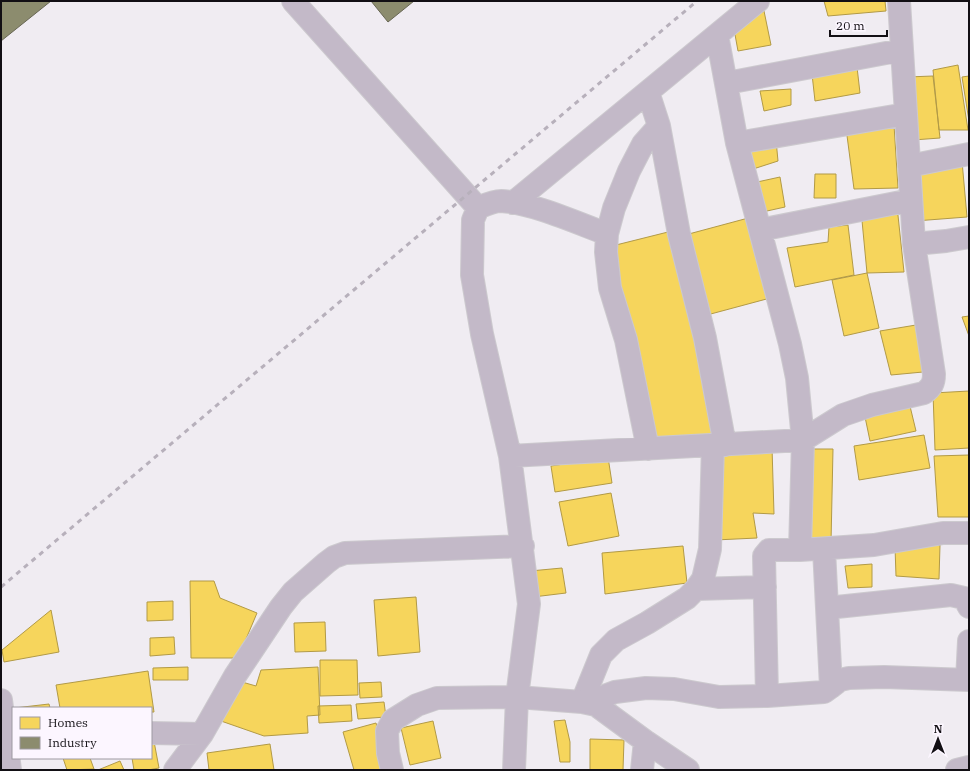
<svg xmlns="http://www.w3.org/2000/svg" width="970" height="771" font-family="'IBM Plex Serif',serif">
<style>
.homes{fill:#f6d55c;stroke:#b29a46}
.industry{fill:#8c8c6e;stroke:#676653}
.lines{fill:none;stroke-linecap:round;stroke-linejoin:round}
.minor-casing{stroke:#ccc9ce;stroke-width:24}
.minor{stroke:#c3b9c8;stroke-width:22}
.rail{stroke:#b7b0bb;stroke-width:3;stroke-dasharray:5 5;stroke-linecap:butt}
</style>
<rect width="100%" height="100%" fill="#f0ecf2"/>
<!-- homes -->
<path class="homes" d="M 824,1 L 885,1 L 886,11 L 828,16 Z
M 764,11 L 771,45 L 738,51 L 734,29 Z
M 958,65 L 968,130 L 939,130 L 933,70 Z
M 857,67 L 860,93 L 815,101 L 812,74 Z
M 933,76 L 940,138 L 913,140 L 907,77 Z
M 969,76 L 969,121 L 962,77 Z
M 791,89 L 791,105 L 764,111 L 760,91 Z
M 894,125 L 898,188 L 854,189 L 846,128 Z
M 776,140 L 778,161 L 747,171 L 741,147 Z
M 962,161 L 967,217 L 915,221 L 915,172 Z
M 815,174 L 836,174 L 836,198 L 814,198 Z
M 780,177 L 785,207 L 758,213 L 748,184 Z
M 897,206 L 904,272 L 867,273 L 861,210 Z
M 752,217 L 774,297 L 707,315 L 685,235 Z
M 848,225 L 854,275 L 795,287 L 787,248 L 828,242 L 829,227 Z
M 672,231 L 721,431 L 658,447 L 608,247 Z
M 867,273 L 879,328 L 844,336 L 832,280 Z
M 969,316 L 969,336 L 962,317 Z
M 916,325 L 923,372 L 891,375 L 880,331 Z
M 969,391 L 969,448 L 935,450 L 933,393 Z
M 909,402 L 916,431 L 870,441 L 864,412 Z
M 924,435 L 930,468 L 859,480 L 854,446 Z
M 772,447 L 774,514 L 753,513 L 757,538 L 715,540 L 717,453 Z
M 808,449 L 833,449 L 831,543 L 805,542 Z
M 969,455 L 969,517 L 938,517 L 934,456 Z
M 608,457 L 612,483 L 555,492 L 551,466 Z
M 611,493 L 619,536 L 568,546 L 559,502 Z
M 940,545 L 939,579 L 896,576 L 895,547 Z
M 683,546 L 687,583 L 605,594 L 602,553 Z
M 872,564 L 872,587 L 848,588 L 845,566 Z
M 562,568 L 566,593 L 533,597 L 530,571 Z
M 190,581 L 214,581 L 220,598 L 257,613 L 238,658 L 191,658 Z
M 416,597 L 420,652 L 378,656 L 374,600 Z
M 173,601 L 173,620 L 147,621 L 147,602 Z
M 51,610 L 59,652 L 4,662 L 2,650 Z
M 325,622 L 326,651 L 295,652 L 294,623 Z
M 174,637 L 175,654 L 150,656 L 150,638 Z
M 320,660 L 357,660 L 358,695 L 320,696 Z
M 188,667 L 188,680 L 153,680 L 153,668 Z
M 318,667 L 320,715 L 307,716 L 308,733 L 264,736 L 221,721 L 235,680 L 256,686 L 261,670 Z
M 148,671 L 154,712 L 151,712 L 151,708 L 60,708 L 56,685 Z
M 381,682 L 382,697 L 360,698 L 359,683 Z
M 384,702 L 386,717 L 358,719 L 356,704 Z
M 49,704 L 50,708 L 6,709 Z
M 351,705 L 352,721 L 319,723 L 318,706 Z
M 565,720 L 570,742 L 570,762 L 560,762 L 554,721 Z
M 433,721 L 441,758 L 410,765 L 401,728 Z
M 376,723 L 389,770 L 354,770 L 343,732 Z
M 153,736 L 159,768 L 148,770 L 134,770 L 132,758 L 151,758 L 151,737 Z
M 590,739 L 624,740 L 623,770 L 590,770 Z
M 270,744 L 274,770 L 209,770 L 207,753 Z
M 63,758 L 90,758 L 94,769 L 67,770 Z
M 120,761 L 124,770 L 98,770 Z"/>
<!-- industry -->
<path class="industry" d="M 1,1 L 51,1 L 1,41 Z
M 371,1 L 414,1 L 388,22 Z"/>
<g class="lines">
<!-- minor casing -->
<g class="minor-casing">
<path id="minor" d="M 293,1 L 478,208
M 899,1 L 914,244
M 717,35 L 737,143 L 790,344 L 797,378 L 803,440 L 800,550 L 874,545 L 943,533 L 969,533
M 727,83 L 902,50
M 648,92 L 659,126 L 679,234 L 705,338 L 725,445
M 737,143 L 906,114
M 909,166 L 969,154
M 513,203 L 758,1
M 760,230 L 911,200
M 648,449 L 626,340 L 610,288 L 606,252 L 607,234 L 614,208 L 629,171 L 643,144 L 659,126
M 510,456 L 803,440 L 843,415 L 872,405 L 924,393 C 932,387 934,383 934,374 L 914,244 L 946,241 L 969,237
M 824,549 L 831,687
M 696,589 L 765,587
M 827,608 L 951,595 L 964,598 L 969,607
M 967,680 L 969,641
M 767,696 L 764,556 L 769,550 L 800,550
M 1,700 L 10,770
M 582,702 L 601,655 L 616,640 L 647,623 L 687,598 L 696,589 L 703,579 L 710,549 L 713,445
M 596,705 L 607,695 L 615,692 L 646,688 L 674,689 L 719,697 L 767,696 L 824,692 L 831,687 L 840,680 L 849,678 L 884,677 L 969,680
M 151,733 L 202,734
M 175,770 L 202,734 L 235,676 L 281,607 L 293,592 L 326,563 L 334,557 L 345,553 L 523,546
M 392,770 L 388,753 L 387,731 L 393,720 L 417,705 L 437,698 L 517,697 L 582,702 L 596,705 L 645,741 L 688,770
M 514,770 L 517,697 L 529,604 L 510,456 L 482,334 L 472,275 L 473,220 L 478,208 C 485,205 493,201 501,201 C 533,203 577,223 607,234
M 642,770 L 645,741
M 957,770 L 969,767"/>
</g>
<!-- minor -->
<use href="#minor" class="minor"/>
<!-- rail -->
<path class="rail" d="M 1,587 L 697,1"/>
</g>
<!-- border -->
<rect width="970" height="771" fill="none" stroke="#120f14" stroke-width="4"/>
<!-- legend -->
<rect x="12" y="707" width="140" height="52" fill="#fcf6ff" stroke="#9e9aa1"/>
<rect x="20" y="717" width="20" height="12" fill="#f6d55c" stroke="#9e9aa1"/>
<text x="48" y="727" font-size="12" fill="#120f14">Homes</text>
<rect x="20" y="737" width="20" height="12" fill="#8c8c6e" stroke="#9e9aa1"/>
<text x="48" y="747" font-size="12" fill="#120f14">Industry</text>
<!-- north arrow -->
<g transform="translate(938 739)" stroke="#fcf6ff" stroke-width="3" paint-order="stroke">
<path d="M0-3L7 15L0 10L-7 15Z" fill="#120f14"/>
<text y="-6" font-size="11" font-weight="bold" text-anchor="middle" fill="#120f14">N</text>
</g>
<!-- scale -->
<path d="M830 30v6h57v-6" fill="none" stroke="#120f14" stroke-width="2"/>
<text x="836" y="30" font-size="12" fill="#120f14" stroke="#fcf6ff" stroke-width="3" paint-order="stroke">20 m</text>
</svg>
